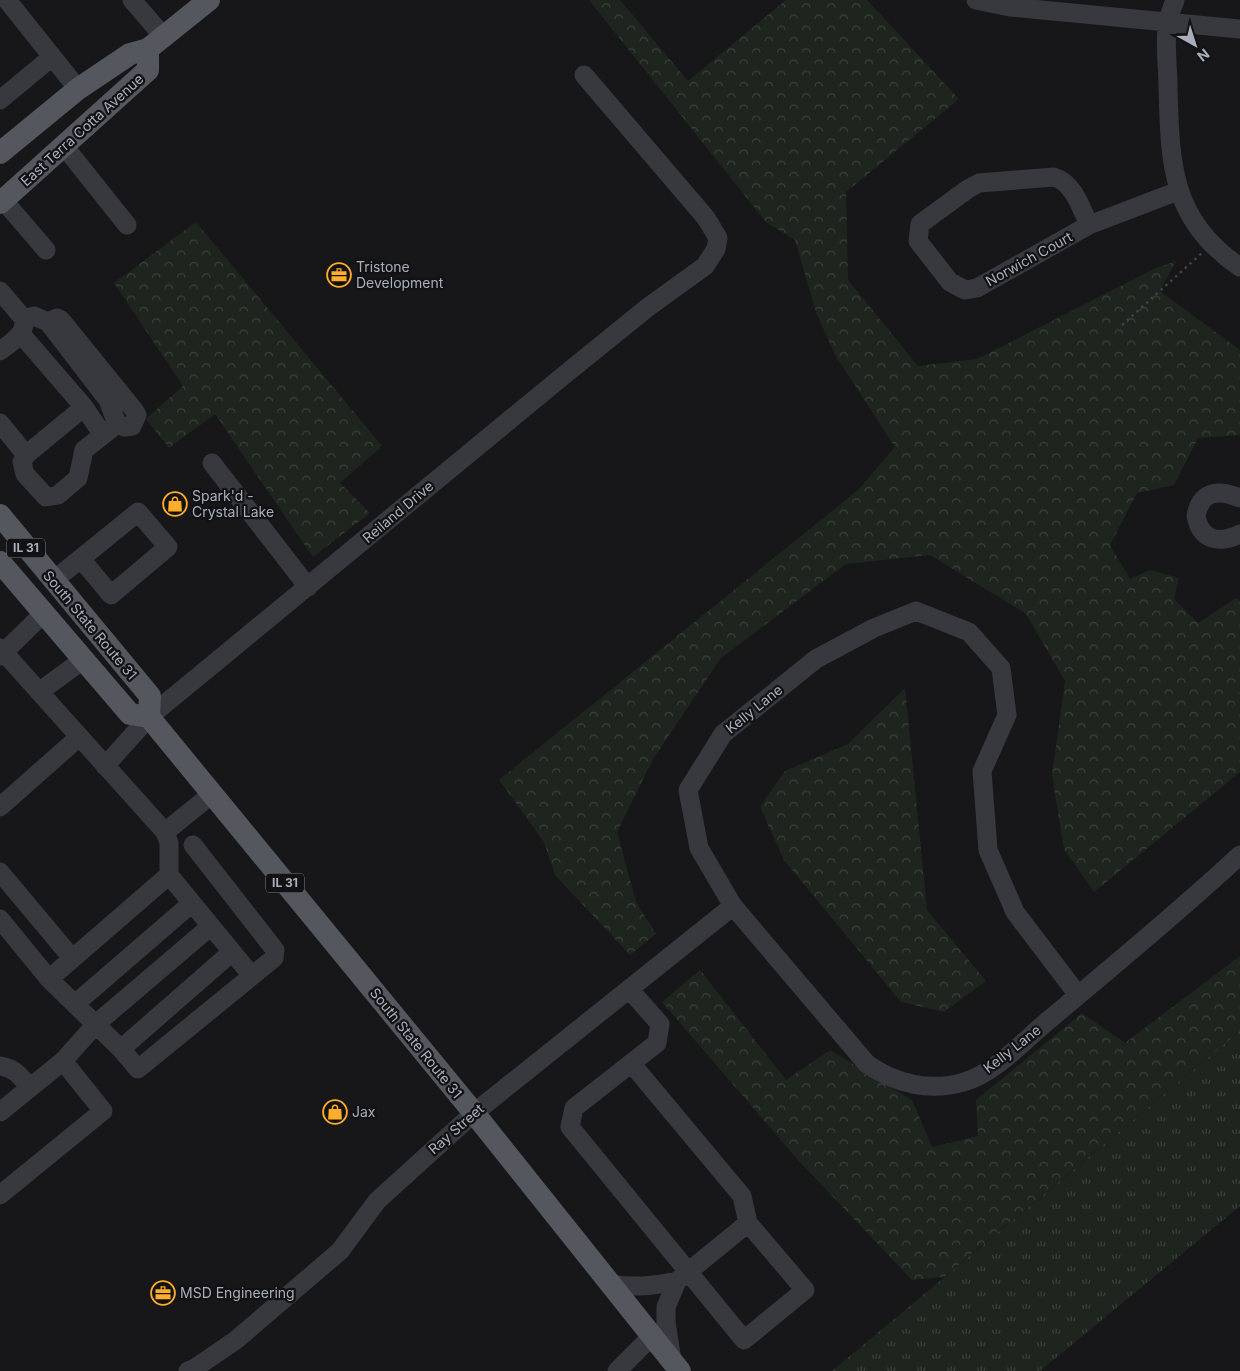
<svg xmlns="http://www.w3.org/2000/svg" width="1240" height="1371" font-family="Inter,sans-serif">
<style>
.grass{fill:url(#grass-tufts)}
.forest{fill:url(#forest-crowns)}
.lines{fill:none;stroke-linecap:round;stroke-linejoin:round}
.path{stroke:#3e4146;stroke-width:2.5;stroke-dasharray:2.5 4;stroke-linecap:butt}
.minor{stroke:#38393f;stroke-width:19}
.major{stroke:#54575e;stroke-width:22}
.labels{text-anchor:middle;stroke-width:4.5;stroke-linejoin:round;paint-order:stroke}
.shield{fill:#121215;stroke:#7c8088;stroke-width:1}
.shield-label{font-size:12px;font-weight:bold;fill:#a9afba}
.street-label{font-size:14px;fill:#a9afba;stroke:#121215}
.poi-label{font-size:14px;fill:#a9afba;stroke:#121215;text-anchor:start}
</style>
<defs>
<pattern id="grass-tufts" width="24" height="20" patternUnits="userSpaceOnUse" patternTransform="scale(1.25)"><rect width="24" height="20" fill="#1d251e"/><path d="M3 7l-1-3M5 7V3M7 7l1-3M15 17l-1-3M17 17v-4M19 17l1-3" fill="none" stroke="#3b423d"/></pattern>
<pattern id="forest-crowns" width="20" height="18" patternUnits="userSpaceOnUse" patternTransform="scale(1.25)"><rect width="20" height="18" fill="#1d251e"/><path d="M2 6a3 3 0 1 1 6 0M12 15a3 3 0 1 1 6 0" fill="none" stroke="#3b423d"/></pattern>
</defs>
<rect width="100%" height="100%" fill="#17171a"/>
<!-- grass -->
<path class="grass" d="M 1240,1031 L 1240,1206 L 1040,1371 L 832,1371 Z"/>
<!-- forest -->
<path class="forest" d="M 589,0 L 620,0 L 688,81 L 786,0 L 867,0 L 959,99 L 846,192 L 848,280 L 918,366 L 977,359 L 1156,268 L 1176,261 L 1160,291 L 1240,350 L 1240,435 L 1198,438 L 1174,485 L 1137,493 L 1110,545 L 1130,579 L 1150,570 L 1179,578 L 1174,599 L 1198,623 L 1236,598 L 1240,601 L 1240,772 L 1094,892 L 1064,849 L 1052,775 L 1065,681 L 1026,614 L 930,555 L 846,564 L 721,658 L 653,759 L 617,832 L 636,902 L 656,934 L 630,955 L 555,875 L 544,842 L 499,780 L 858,490 L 895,447 L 835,355 L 816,312 L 795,240 L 766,222 Z
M 196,222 L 382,446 L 340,483 L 370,513 L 313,557 L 215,414 L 169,448 L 146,419 L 183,386 L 114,283 Z
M 905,688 L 927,910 L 986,981 L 944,1012 L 901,1002 L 784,860 L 760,807 L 785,771 L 848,744 Z
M 1240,956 L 1240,1031 L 944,1277 L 912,1280 L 798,1160 L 662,1002 L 700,970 L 786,1080 L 830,1050 L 912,1100 L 932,1147 L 978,1136 L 976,1100 L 1082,1013 L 1125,1043 Z"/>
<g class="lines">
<!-- path -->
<path class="path" d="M 1122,325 L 1202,253"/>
<!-- minor -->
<path class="minor" d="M 7,0 L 78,89
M 132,0 L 163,36
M 976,0 L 1010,7 L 1240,29
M 1175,0 C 1173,7 1169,14 1168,22 C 1164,39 1168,67 1168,86 C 1170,162 1170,220 1240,267
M 0,100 L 52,57
M 64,146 L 127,225
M 1054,177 C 1074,183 1081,208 1089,225 L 977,288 L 965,290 L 950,282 L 918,241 L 920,224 L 968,189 L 979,183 Z
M 3,200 L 46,250
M 1089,225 L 1178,191
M 0,291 L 24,319 C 26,335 11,342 0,351
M 24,319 L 34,316 L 48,322 L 108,400 L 117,424 L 125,427 L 132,426 L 137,415 L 134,410 L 61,320 L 57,318 L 48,322
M 21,334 L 84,407 L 103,435
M 0,423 L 26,455 L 84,407
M 26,455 L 22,462 L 25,474 L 46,497 L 58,495 L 78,478 L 84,450 L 117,424
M 212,463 L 308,587
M 1240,498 C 1220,490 1201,489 1196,516 C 1201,541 1219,544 1240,534
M 53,581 L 138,512 L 168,547 L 111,595 L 81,559
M 0,648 L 165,832 L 169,843 L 169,875 L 49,979
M 0,656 L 44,613
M 39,692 L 84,659
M 105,766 L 149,717 L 563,376 L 647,308 L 705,266 L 716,249 L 718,238 L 706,218 L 584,75
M 0,807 L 79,737
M 165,832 L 212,794
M 0,872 L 72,958
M 169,875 L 252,976
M 0,919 L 49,979 L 121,1049 L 138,1069 L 274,958 L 275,950 L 193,845
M 629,989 L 660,1024 L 657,1043 L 574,1108 L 570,1127 L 744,1340 L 805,1290 L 748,1223 L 677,1281
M 1078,995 L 1015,912 L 988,850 L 982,771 L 1007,715 L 1001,668 L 969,632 L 916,611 L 874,628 L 816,659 L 723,734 L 688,790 L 699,848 L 733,906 L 867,1064 C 896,1084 930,1092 964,1082 C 997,1072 1024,1040 1050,1019 C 1114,965 1179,912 1240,855
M 75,1004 L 192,903
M 121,1049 L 232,952
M 63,1061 L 96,1024 L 211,926
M 631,1063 L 742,1196 L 748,1223
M 0,1066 C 15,1068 21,1077 30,1088
M 0,1112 L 63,1061 L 103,1111 L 0,1195
M 610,1284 C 634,1288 653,1286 677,1281 L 666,1307 L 666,1322 L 672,1361
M 188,1371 L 195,1368 L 236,1340 L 340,1251 L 377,1201 L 474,1113 L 733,906
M 617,1371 L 652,1336"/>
<!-- major -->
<path class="major" d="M 0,153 L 78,89 L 130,54 L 148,49 L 209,0
M 0,203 L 148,70 L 148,49
M 0,515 L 150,696 L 149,717 L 474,1113 L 680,1371
M 0,562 L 130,714 L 149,717"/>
</g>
<!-- icons -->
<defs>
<g id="office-ring" transform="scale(1.25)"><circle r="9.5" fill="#121215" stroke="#ffad2a" stroke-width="1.5"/><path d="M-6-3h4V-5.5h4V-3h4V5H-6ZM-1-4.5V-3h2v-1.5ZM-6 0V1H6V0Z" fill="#ffad2a"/></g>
<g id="shop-ring" transform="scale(1.25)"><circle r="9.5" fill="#121215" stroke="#ffad2a" stroke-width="1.5"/><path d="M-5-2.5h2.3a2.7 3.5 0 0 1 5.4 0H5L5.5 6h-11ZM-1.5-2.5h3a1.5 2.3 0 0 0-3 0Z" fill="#ffad2a"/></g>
</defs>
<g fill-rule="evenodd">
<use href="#office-ring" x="339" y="275"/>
<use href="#shop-ring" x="175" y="504"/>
<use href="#shop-ring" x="335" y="1112"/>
<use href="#office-ring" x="163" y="1293"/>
</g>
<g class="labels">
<!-- shield labels -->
<g class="shield">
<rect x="7" y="538.5" width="38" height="19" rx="4"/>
<rect x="266" y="873.5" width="38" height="19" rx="4"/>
</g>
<g class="shield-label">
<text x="26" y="552">IL 31</text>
<text x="285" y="887">IL 31</text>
</g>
<!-- street labels -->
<g class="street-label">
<text transform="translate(82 130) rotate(-42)" y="5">East Terra Cotta Avenue</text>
<text transform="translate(1029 259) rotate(-29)" y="5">Norwich Court</text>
<text transform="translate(398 512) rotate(-40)" y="5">Reiland Drive</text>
<text transform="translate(90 625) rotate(50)" y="5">South State Route 31</text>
<text transform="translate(754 709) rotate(-39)" y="5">Kelly Lane</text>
<text transform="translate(416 1043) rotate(51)" y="5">South State Route 31</text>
<text transform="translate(1012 1049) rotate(-38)" y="5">Kelly Lane</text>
<text transform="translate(456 1129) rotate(-41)" y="5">Ray Street</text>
</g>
<!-- poi labels -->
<g class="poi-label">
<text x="356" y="272">Tristone<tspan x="356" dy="16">Development</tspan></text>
<text x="192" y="501">Spark'd -<tspan x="192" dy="16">Crystal Lake</tspan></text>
<text x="352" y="1117">Jax</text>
<text x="180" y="1298">MSD Engineering</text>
</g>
</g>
<!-- north arrow -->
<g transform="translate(1195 45) rotate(141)" stroke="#121215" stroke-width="4" paint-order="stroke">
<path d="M0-4L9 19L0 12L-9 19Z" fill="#a9afba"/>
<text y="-8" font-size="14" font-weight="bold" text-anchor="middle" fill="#a9afba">N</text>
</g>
</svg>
